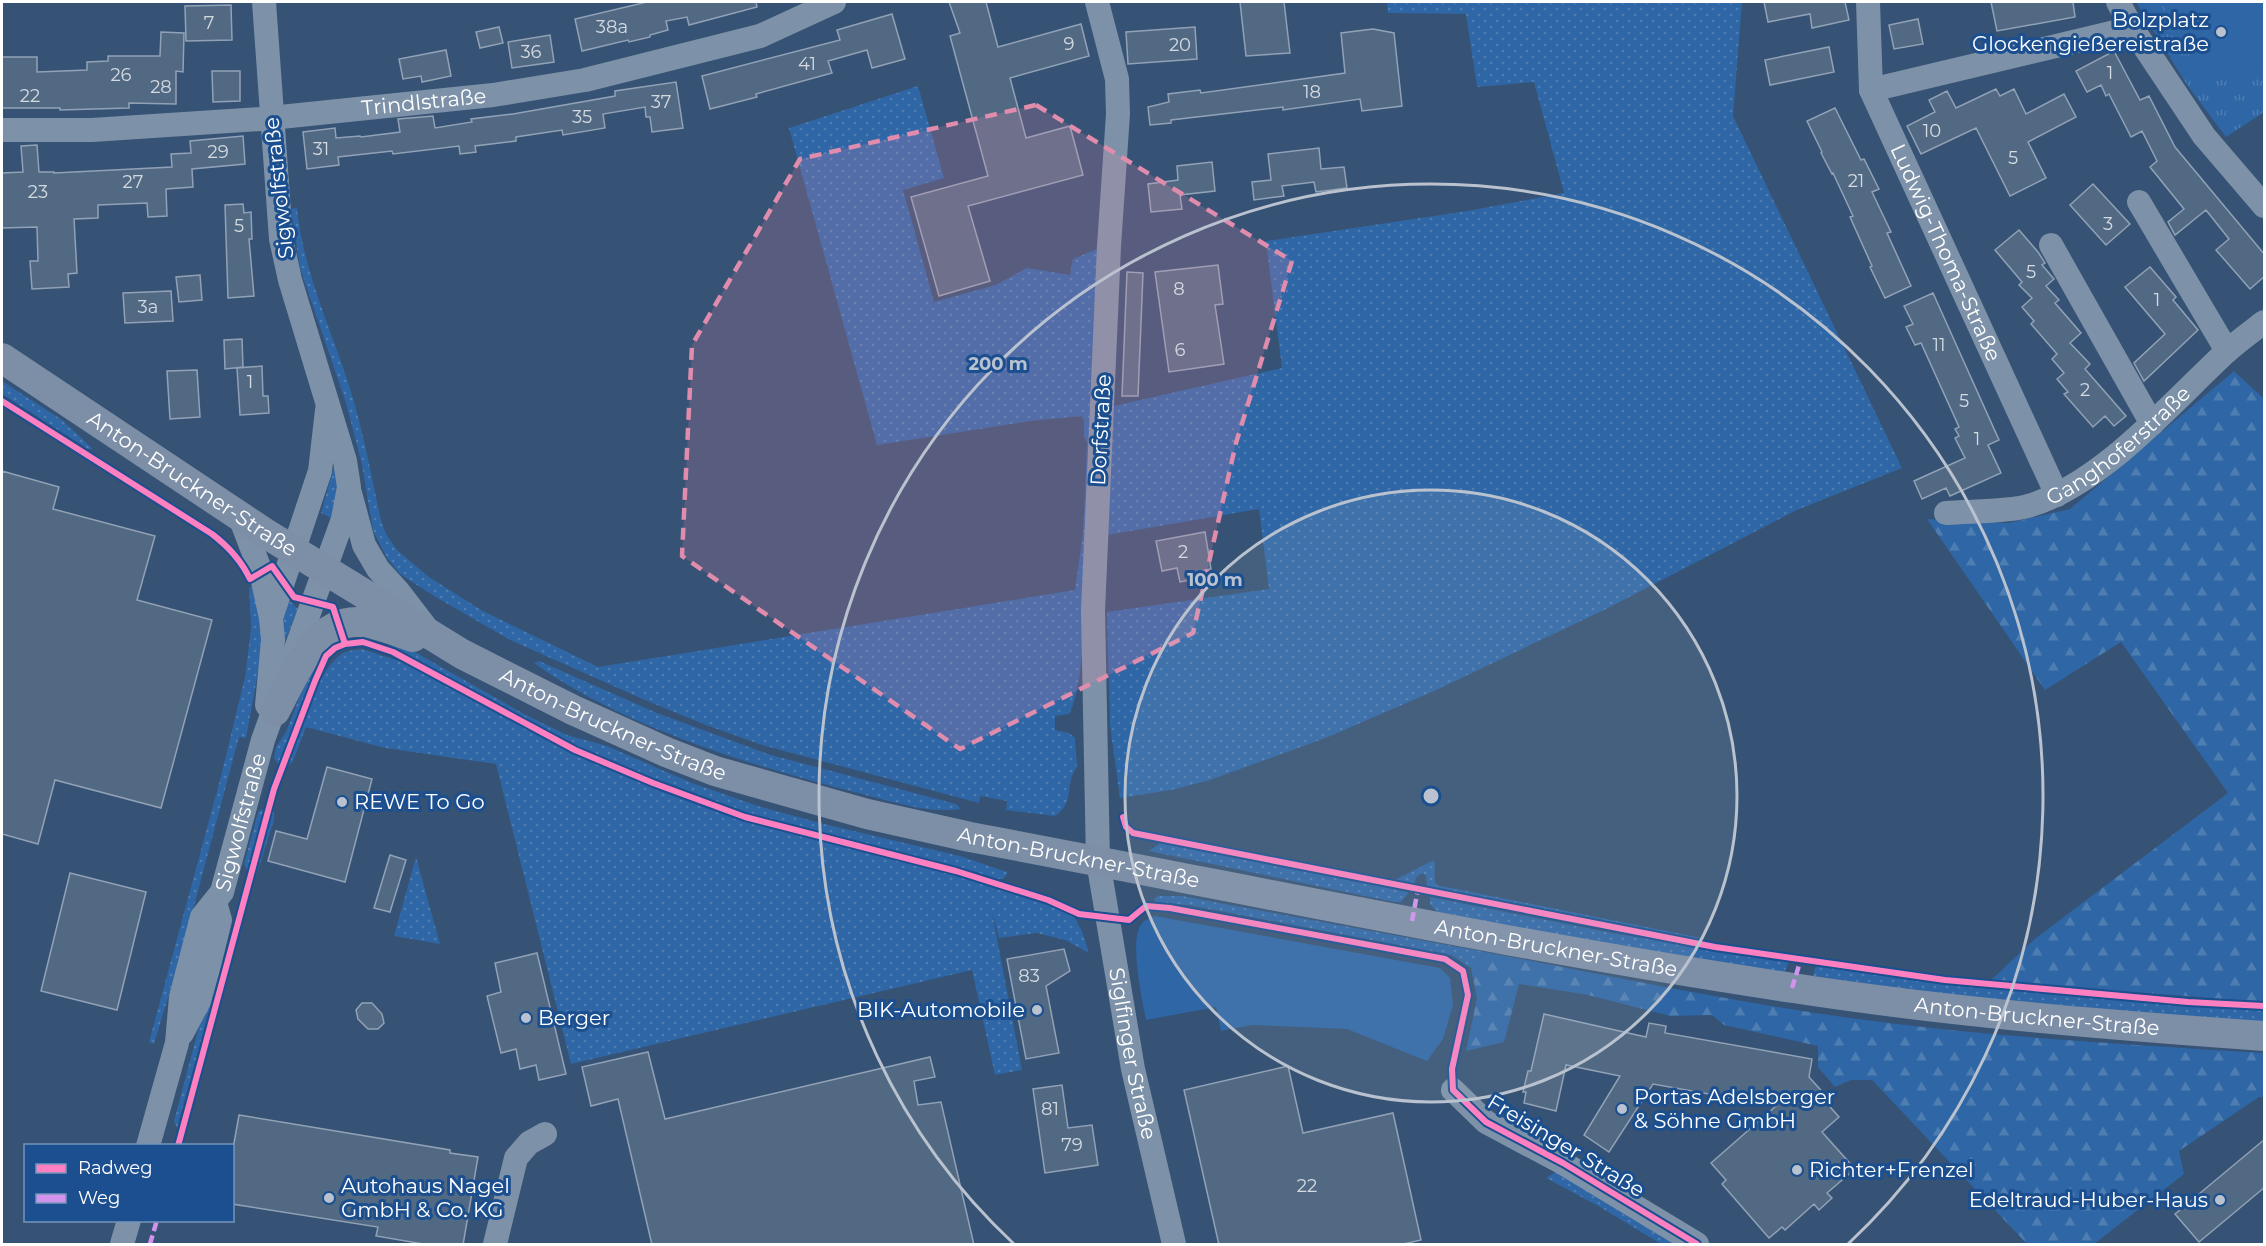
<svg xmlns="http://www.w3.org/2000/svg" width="2266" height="1246" font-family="Montserrat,sans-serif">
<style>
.grass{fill:url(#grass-dots)}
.forest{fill:url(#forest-firs)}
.park{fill:url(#park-tufts)}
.garden{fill:#2f66a5}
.building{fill:#526984;stroke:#92a2b6;stroke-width:1.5}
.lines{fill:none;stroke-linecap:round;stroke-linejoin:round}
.minor{stroke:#7d92a8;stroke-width:24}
.major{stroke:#7d8ea7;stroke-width:30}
.quiet{stroke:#d193ec;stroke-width:4.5;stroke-dasharray:9 4.5;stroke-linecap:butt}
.cycleway-casing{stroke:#1b4f8f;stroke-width:10}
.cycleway{stroke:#ff80c0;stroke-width:6}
.marked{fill:#e08cad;fill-opacity:0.2;stroke:#e08cad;stroke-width:4.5;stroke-dasharray:12 8;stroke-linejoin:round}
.ring{fill:none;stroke:#b9c2ce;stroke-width:3}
.poi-dot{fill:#b9c2ce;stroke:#1b4f8f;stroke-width:2}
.labels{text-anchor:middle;stroke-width:6;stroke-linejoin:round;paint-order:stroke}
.number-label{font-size:18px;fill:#d4dae0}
.poi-label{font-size:21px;fill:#fff;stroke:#1b4f8f;text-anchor:start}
.street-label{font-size:21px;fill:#fff;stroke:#1b4f8f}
.centre{fill:#b9c2ce;stroke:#1b4f8f;stroke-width:3}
.ring-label{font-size:18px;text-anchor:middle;font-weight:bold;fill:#b9c2ce;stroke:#1b4f8f;stroke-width:6;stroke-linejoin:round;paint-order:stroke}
</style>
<defs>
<pattern id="grass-dots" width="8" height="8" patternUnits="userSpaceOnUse" patternTransform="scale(1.5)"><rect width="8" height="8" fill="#2f66a5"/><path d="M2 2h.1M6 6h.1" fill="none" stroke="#4e7db2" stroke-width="1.8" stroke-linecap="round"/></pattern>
<pattern id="forest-firs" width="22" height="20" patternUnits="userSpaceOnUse" patternTransform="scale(1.5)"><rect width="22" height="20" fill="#2f66a5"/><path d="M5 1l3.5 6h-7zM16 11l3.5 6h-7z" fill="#4e7db2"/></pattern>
<pattern id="park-tufts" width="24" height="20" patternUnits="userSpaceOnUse" patternTransform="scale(1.5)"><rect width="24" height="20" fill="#2f66a5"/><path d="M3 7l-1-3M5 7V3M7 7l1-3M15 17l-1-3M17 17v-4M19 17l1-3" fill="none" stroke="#4e7db2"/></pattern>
</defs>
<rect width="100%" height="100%" fill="#365274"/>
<!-- grass -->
<path class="grass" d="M 1387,2 L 1742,2 L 1733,116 L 1902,468 L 1797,510 L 1604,610 L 1434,691 L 1328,737 L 1210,780 L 1171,790 L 1120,798 L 1110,725 L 1107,612 L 1269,589 L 1259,509 L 1107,535 L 1114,406 L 1282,368 L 1266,241 L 1467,211 L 1564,193 L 1534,82 L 1477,87 L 1466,14 L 1388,13 Z
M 918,86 L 944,178 L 903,190 L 934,302 L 996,285 L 1027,268 L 1070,275 L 1073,259 L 1102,247 C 1097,349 1092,450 1088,552 C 1086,586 1085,689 1069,714 L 1055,716 L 1055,730 L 1069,733 L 1075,738 L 1077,767 C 1064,782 1076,803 1055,816 L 1006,810 L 1007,801 L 980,796 L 979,803 L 762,745 L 706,725 L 645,700 L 510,640 L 434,596 L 400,574 L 387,558 L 373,531 L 362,465 L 346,403 L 300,268 L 291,209 L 297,208 C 303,270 330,326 349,385 C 363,429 371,475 381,520 L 386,534 L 397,550 L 429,577 L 483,611 L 598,667 L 1075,590 L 1083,534 L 1086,469 L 1087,443 L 1084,436 L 1084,420 L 1081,416 L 1030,421 L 877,445 L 789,128 Z
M 2,381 L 62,420 L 93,449 L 88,449 L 2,394 Z
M 335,462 L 339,482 L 333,519 L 321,513 Z
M 259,585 L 264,624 L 257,678 L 246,738 L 239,737 L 182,951 L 154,1044 L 149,1042 L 220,780 L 245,677 L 251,629 L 249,587 Z
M 287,598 L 298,609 L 284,644 L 281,641 L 283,609 Z
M 385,642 L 408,648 L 524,714 L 567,735 L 607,746 L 692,783 L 758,806 L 820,823 L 960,856 L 1007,872 L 1007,874 L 1003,879 L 998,879 L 793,827 L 742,812 L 689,793 L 575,745 Z
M 362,649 L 402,662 L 577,755 L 654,787 L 744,820 L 875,855 L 954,872 L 1028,897 L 1073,915 L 1082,931 L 1089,953 L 1065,940 L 1037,933 L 999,938 L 992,912 L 1022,1070 L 995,1075 L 972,970 L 571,1064 L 496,764 L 385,748 L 306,727 L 293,761 L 289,765 L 286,765 C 297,738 317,671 340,655 C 347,650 354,650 362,649 Z
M 315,657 L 318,662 L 279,765 L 274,758 L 276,747 L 286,732 Z
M 539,661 L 657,713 L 771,755 L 956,804 L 961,809 C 927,814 891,801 858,793 C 752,766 623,727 534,663 Z
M 266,808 L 248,873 L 244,864 L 257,816 L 259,811 Z
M 271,810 L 274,813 L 274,820 L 258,870 L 254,873 Z
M 1160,843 L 1256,860 L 1407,892 L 1408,894 L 1401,902 L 1394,902 L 1149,851 Z
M 416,857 L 440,944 L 394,936 Z
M 1434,860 C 1436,868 1433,877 1436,885 L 1701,938 L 1697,941 L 1663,935 L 1427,889 L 1426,876 L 1423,873 L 1417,876 L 1413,886 L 1391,882 Z
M 1158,896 L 1182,896 L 1485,952 L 1471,968 L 1451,955 L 1188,905 L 1156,903 L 1154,899 Z
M 1430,897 L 1612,933 L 1789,962 L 1784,973 L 1717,965 L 1437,912 L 1430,904 Z
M 1818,965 L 2018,991 L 2264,1010 L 2264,1024 L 1968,999 L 1813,976 L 1815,968 Z
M 214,970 L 220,971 L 177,1128 L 174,1121 Z
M 1557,1171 L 1679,1244 L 1661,1244 L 1600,1207 L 1546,1178 Z"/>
<!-- forest -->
<path class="forest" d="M 2234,371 L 2264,399 L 2264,1002 L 1990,981 L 2036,938 L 2228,793 L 2121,642 L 2045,690 L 1927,519 L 2009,523 L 2070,509 Z
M 1485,952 C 1604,975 1723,1000 1843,1017 C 1983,1037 2124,1044 2264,1053 L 2264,1097 L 2259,1097 L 2179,1151 L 2184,1174 L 2094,1244 L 2027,1244 L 1872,1080 L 1851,1080 L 1835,1087 L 1818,1067 L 1818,1046 L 1724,1025 L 1712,1015 L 1670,1016 L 1588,995 L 1519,984 L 1504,1042 L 1466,1051 L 1477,998 L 1471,968 Z"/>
<!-- park -->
<path class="park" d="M 2136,2 L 2264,2 L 2264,112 L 2226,137 L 2187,85 Z"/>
<!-- garden -->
<path class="garden" d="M 2161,2 L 2264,2 L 2264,62 L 2206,85 Z
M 1155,916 L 1440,968 L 1450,978 L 1453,1005 L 1443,1039 L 1427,1061 L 1347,1029 L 1252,1025 L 1221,1031 L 1216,1007 L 1146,1020 C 1142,999 1130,944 1140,926 C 1143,921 1148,918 1155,916 Z"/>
<!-- building -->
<path class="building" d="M 647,2 L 756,2 L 757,7 L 689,25 L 687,17 L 666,21 L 668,30 L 650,35 L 650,37 L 629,42 L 628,40 L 582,51 L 575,19 Z
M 949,2 L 986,2 L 998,47 L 1081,24 L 1089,56 L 1010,78 L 1026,138 L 1070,126 L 1083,175 L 968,206 L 990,281 L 939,296 L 911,197 L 988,176 L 950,36 L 960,33 Z
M 1240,2 L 1284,2 L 1290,53 L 1246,56 Z
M 1764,2 L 1845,2 L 1849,20 L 1812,28 L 1810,14 L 1768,22 Z
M 1991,2 L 2073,2 L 2075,17 L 1997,31 Z
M 231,5 L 232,40 L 186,41 L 185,6 Z
M 892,14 L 905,59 L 872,68 L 867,50 L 828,61 L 832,73 L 756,94 L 757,97 L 710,109 L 702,76 L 840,40 L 837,30 Z
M 1918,19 L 1923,44 L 1894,49 L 1889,25 Z
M 499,27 L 503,43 L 480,48 L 476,32 Z
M 1195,27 L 1197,59 L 1128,64 L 1126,32 Z
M 1373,29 L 1394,33 L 1402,106 L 1362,111 L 1360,99 L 1283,110 L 1283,107 L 1171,120 L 1171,123 L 1150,125 L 1148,107 L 1169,102 L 1168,94 L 1200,90 L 1201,93 L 1345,73 L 1341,33 Z
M 161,32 L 184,33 L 183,72 L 176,71 L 176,104 L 129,103 L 129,108 L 60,110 L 60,108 L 2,108 L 2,57 L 37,57 L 37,72 L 87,70 L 87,62 L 108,61 L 108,56 L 160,56 Z
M 550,35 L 554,62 L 512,68 L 508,42 Z
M 1829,47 L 1834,72 L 1770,85 L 1765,60 Z
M 446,50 L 451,76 L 422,82 L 421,76 L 403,79 L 399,59 Z
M 2114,51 L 2140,100 L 2149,96 L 2175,147 L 2265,255 L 2265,276 L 2250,289 L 2216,250 L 2229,239 L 2206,210 L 2175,235 L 2168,222 L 2184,209 L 2150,167 L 2157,161 L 2142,131 L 2131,137 L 2109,94 L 2106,96 L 2101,85 L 2087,92 L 2076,71 Z
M 212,71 L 240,71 L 240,101 L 213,102 Z
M 676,82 L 683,128 L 652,132 L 650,117 L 646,117 L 645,107 L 603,114 L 605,128 L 563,135 L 562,130 L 516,137 L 516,141 L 475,146 L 476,152 L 460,154 L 459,146 L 393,154 L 392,151 L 338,157 L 339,165 L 307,169 L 303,132 L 335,128 L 336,138 L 360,136 L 361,137 L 400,132 L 398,119 L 433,116 L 435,128 L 472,122 L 471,119 L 513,114 L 615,96 L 615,91 Z
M 1996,89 L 2000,96 L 2014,89 L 2026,114 L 2064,94 L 2076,117 L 2028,142 L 2046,178 L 2010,196 L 1976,128 L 1921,154 L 1907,126 L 1935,112 L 1929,100 L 1947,91 L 1956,108 Z
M 1835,108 L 1861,160 L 1864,159 L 1879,189 L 1872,192 L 1891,232 L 1887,233 L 1911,286 L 1885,298 L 1870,267 L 1872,266 L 1850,217 L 1853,216 L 1833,173 L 1832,174 L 1821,153 L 1822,152 L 1807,121 Z
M 243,136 L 245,164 L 192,169 L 193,187 L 166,189 L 167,216 L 148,217 L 147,203 L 98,205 L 98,218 L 74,219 L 77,273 L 68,274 L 69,287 L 32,289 L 30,261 L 38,261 L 37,227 L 2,228 L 2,173 L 23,172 L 21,146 L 37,145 L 39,172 L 54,172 L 54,173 L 172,167 L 171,154 L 191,153 L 190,141 Z
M 1319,148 L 1321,169 L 1344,167 L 1347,188 L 1316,192 L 1314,182 L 1282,186 L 1284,196 L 1254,200 L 1252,182 L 1271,180 L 1268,154 Z
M 1212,162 L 1215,191 L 1180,195 L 1182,209 L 1151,212 L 1148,184 L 1178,180 L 1177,166 Z
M 2093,184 L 2130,224 L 2106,245 L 2070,205 Z
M 243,204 L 244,213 L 251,212 L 252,239 L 249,239 L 254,296 L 228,298 L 225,205 Z
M 2019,230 L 2038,252 L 2045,263 L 2042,265 L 2054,279 L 2046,286 L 2059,300 L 2055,303 L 2081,333 L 2070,343 L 2090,364 L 2085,369 L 2126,416 L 2114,426 L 2105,416 L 2093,427 L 2064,394 L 2068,392 L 2057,379 L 2064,373 L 2052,359 L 2057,354 L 2031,324 L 2034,321 L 2022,307 L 2032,298 L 2019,285 L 2022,282 L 1995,250 Z
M 1218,265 L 1223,304 L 1215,305 L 1224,364 L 1169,372 L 1155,272 Z
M 2150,267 L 2176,297 L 2173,300 L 2198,330 L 2144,381 L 2134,363 L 2165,334 L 2125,287 Z
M 1127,272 L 1143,273 L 1138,396 L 1122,396 Z
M 200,275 L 202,300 L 179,302 L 176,277 Z
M 171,291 L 173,321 L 125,323 L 123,293 Z
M 1933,293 L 1999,440 L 1988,445 L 2001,473 L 1950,496 L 1946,488 L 1922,499 L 1914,481 L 1965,458 L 1955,438 L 1959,436 L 1955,429 L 1959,427 L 1921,343 L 1915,345 L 1906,327 L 1913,324 L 1904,306 Z
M 242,339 L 243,367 L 225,369 L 224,340 Z
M 262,366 L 263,396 L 268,396 L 269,413 L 240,415 L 237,368 Z
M 197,370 L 200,417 L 170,419 L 167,371 Z
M 2,471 L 59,487 L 53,509 L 155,536 L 137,600 L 212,620 L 161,808 L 55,780 L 38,844 L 2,834 Z
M 1205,532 L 1211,569 L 1195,572 L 1196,579 L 1180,582 L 1177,568 L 1162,571 L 1156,541 Z
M 327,767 L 372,779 L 345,882 L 268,861 L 276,831 L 307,839 Z
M 390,855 L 406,860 L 390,912 L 374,908 Z
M 70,873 L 146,892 L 117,1010 L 41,991 Z
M 1064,949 L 1070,971 L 1046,986 L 1059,1053 L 1026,1059 L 1007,959 Z
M 537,953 L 566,1074 L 539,1080 L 536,1065 L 520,1069 L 516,1049 L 501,1053 L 487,996 L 501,992 L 495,963 Z
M 362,1003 L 372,1003 L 382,1014 L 384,1023 L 378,1029 L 368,1029 L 358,1019 L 356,1010 Z
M 1544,1014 L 1646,1037 L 1649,1023 L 1666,1026 L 1665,1033 L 1812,1059 L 1809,1077 L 1827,1097 L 1824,1100 L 1839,1117 L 1822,1132 L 1855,1169 L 1827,1193 L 1832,1198 L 1819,1210 L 1814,1204 L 1785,1230 L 1782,1227 L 1769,1238 L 1722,1184 L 1726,1180 L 1711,1163 L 1776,1106 L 1653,1084 L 1609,1152 L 1584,1135 L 1620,1076 L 1566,1065 L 1556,1111 L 1524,1103 L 1526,1092 L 1523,1092 L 1528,1071 L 1531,1071 Z
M 648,1052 L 665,1119 L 930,1057 L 935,1077 L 914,1081 L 918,1105 L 941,1102 L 974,1245 L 652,1245 L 618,1099 L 591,1106 L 582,1067 Z
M 1288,1066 L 1303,1133 L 1393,1113 L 1421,1240 L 1399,1245 L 1219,1245 L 1184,1090 Z
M 1062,1085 L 1068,1128 L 1092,1125 L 1098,1165 L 1045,1173 L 1033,1089 Z
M 239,1115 L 450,1150 L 450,1153 L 478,1157 L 463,1245 L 429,1245 L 376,1236 L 378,1227 L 232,1204 L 232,1154 Z
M 2265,1139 L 2265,1187 L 2199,1242 L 2175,1214 Z"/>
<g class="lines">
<!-- minor -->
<g class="minor">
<path id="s1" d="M 1097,2 L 1117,79 L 1118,114 L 1109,246 L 1093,611 L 1098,861 L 1133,1069 L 1174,1244"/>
<path id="s2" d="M 1868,2 L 1871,90 L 2057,495"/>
<path d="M 2118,2 L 2132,28 L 2204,136 L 2264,206"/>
<path d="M 1871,90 L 2132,28"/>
<path id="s3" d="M 2,130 L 92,130 L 261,119 L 493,95 L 585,80 L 760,36 L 834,2"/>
<path d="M 2139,202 L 2227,351"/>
<path d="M 2051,245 L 2152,424"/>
<path d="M 350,493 L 364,545 L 378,569 L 398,591 L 428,630"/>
<path id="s4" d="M 1946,513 C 1969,511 2008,512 2028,506 C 2101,485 2170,404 2225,353 C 2237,342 2251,332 2264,322"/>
<path d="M 240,517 L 261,572 L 271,618"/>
<path d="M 267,705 L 273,640 L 271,618 L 320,471 L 327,410"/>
<path d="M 182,1033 L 199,1001 L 210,961 L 220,920 L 215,902"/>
<path d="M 1453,1090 L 1486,1122 L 1563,1163 L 1697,1244"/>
<path id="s5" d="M 148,1146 L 177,1043 L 181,997 L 202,917 L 222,892 L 263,740 L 343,519 L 349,487 L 345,461 L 290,280 L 281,239 L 264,2"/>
<path d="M 122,1244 L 129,1220"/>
<path d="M 495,1244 L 516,1158 L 529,1143 L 545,1134"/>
</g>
<!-- major -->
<g class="major">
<path id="s6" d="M 2,358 L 265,533 L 462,654 L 573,710 L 666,752 L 715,771 L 867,814 L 970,837 C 1244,888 1517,947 1793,988 C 1949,1012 2107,1025 2264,1036"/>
<path d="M 275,711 C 293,678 314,619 360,622 C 378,623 397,632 413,637"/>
</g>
<!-- quiet -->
<path class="quiet" d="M 1412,921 L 1418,889
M 1792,988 L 1801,959
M 150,1244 L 157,1220"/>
<!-- cycleway casing -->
<g class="cycleway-casing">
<path id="cycleway" d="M 2,401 L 212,534 C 229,547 241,560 250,579 L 272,566 L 294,597 L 333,607 L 345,644
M 1123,817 L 1126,827 L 1133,833 L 1715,947 L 1945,980 L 2188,1002 L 2264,1006
M 178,1146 L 274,789 L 315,681 L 326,656 L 335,648 L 345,644 L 363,642 L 393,652 L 575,750 L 653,783 L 745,817 L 956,871 L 1048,900 L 1079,914 L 1129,920 L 1146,906 L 1170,908 L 1445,959 L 1463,971 L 1468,995 L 1452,1069 L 1453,1090 L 1486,1122 L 1563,1163 L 1697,1244"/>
</g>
<!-- cycleway -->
<use href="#cycleway" class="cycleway"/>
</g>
<!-- marked area -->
<path class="marked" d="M 1036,105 L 1292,261 L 1236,443 L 1193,633 L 960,749 L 682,556 L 692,345 L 800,159 Z"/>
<!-- distance rings -->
<circle cx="1431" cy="796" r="306" fill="#b9c2ce" fill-opacity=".12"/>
<g class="ring">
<circle cx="1431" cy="796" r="306"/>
<path d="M1014 1244A612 612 0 1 1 1848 1244"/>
</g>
<!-- markers -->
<g class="poi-dot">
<circle cx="2221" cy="32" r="6"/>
<circle cx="342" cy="802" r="6"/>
<circle cx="1037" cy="1010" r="6"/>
<circle cx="526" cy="1018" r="6"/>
<circle cx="1622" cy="1109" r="6"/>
<circle cx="1797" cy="1170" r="6"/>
<circle cx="329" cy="1198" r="6"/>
<circle cx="2220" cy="1200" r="6"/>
</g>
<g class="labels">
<!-- number labels -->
<g class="number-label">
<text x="209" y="29">7</text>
<text x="612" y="33">38a</text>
<text x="1069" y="50">9</text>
<text x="1180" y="51">20</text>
<text x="531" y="58">36</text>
<text x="807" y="70">41</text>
<text x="2110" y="79">1</text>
<text x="121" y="81">26</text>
<text x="161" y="93">28</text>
<text x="1312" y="98">18</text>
<text x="30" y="102">22</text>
<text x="661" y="108">37</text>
<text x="582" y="123">35</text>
<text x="1932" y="137">10</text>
<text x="321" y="155">31</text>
<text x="218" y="158">29</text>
<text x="2013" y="164">5</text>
<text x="1856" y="187">21</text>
<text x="133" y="188">27</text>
<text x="38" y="198">23</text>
<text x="2108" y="230">3</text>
<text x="239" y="232">5</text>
<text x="2031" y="278">5</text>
<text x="1179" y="295">8</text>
<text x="2157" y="306">1</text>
<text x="148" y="313">3a</text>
<text x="1939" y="351">11</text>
<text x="1180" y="356">6</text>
<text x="250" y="388">1</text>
<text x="2085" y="396">2</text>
<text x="1964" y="407">5</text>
<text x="1977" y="445">1</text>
<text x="1183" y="558">2</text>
<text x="1029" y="982">83</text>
<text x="1050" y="1115">81</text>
<text x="1072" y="1151">79</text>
<text x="1307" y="1192">22</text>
</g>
<!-- poi labels -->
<g class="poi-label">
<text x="2209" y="27" text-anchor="end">Bolzplatz<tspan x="2209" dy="24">Glockengießereistraße</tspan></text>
<text x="354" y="809">REWE To Go</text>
<text x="1025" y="1017" text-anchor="end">BIK-Automobile</text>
<text x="538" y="1025">Berger</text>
<text x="1634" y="1104">Portas Adelsberger<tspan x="1634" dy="24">&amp; Söhne GmbH</tspan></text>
<text x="1809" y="1177">Richter+Frenzel</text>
<text x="341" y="1193">Autohaus Nagel<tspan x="341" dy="24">GmbH &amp; Co. KG</tspan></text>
<text x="2208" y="1207" text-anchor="end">Edeltraud-Huber-Haus</text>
</g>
<!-- street labels -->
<g class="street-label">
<text dy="7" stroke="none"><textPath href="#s3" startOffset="423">Trindlstraße</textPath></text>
<text transform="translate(279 188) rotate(-96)" y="7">Sigwolfstraße</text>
<text dy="7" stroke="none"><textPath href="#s2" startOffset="267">Ludwig-Thoma-Straße</textPath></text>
<text transform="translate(1101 430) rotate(-87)" y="7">Dorfstraße</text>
<text dy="7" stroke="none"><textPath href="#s4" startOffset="192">Ganghoferstraße</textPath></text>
<text dy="7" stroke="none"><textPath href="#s6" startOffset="228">Anton-Bruckner-Straße</textPath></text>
<text dy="7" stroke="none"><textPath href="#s6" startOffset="714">Anton-Bruckner-Straße</textPath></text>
<text dy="7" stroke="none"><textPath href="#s5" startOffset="340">Sigwolfstraße</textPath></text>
<text dy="7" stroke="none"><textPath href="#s6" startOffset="1200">Anton-Bruckner-Straße</textPath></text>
<text dy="7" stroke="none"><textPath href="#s6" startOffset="1686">Anton-Bruckner-Straße</textPath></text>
<text dy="7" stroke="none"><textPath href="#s6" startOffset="2172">Anton-Bruckner-Straße</textPath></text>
<text dy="7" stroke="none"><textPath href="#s1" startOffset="1058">Siglfinger Straße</textPath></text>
<text transform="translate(1566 1146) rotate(31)" y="7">Freisinger Straße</text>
</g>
</g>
<circle cx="1431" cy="796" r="9" class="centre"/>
<g class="ring-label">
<text x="998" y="370">200 m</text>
<text x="1215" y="586">100 m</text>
</g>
<!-- border -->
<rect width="2266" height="1246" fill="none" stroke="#ffffff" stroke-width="6"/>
<!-- legend -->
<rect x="24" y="1144" width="210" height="78" fill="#1b4f8f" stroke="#7695bc" stroke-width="1.5"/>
<rect x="36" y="1164" width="30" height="9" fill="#ff80c0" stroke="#7695bc" stroke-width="1.5"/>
<text x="78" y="1174" font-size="18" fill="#ffffff">Radweg</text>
<rect x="36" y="1194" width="30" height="9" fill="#d193ec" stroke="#7695bc" stroke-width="1.5"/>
<text x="78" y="1204" font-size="18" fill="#ffffff">Weg</text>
</svg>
